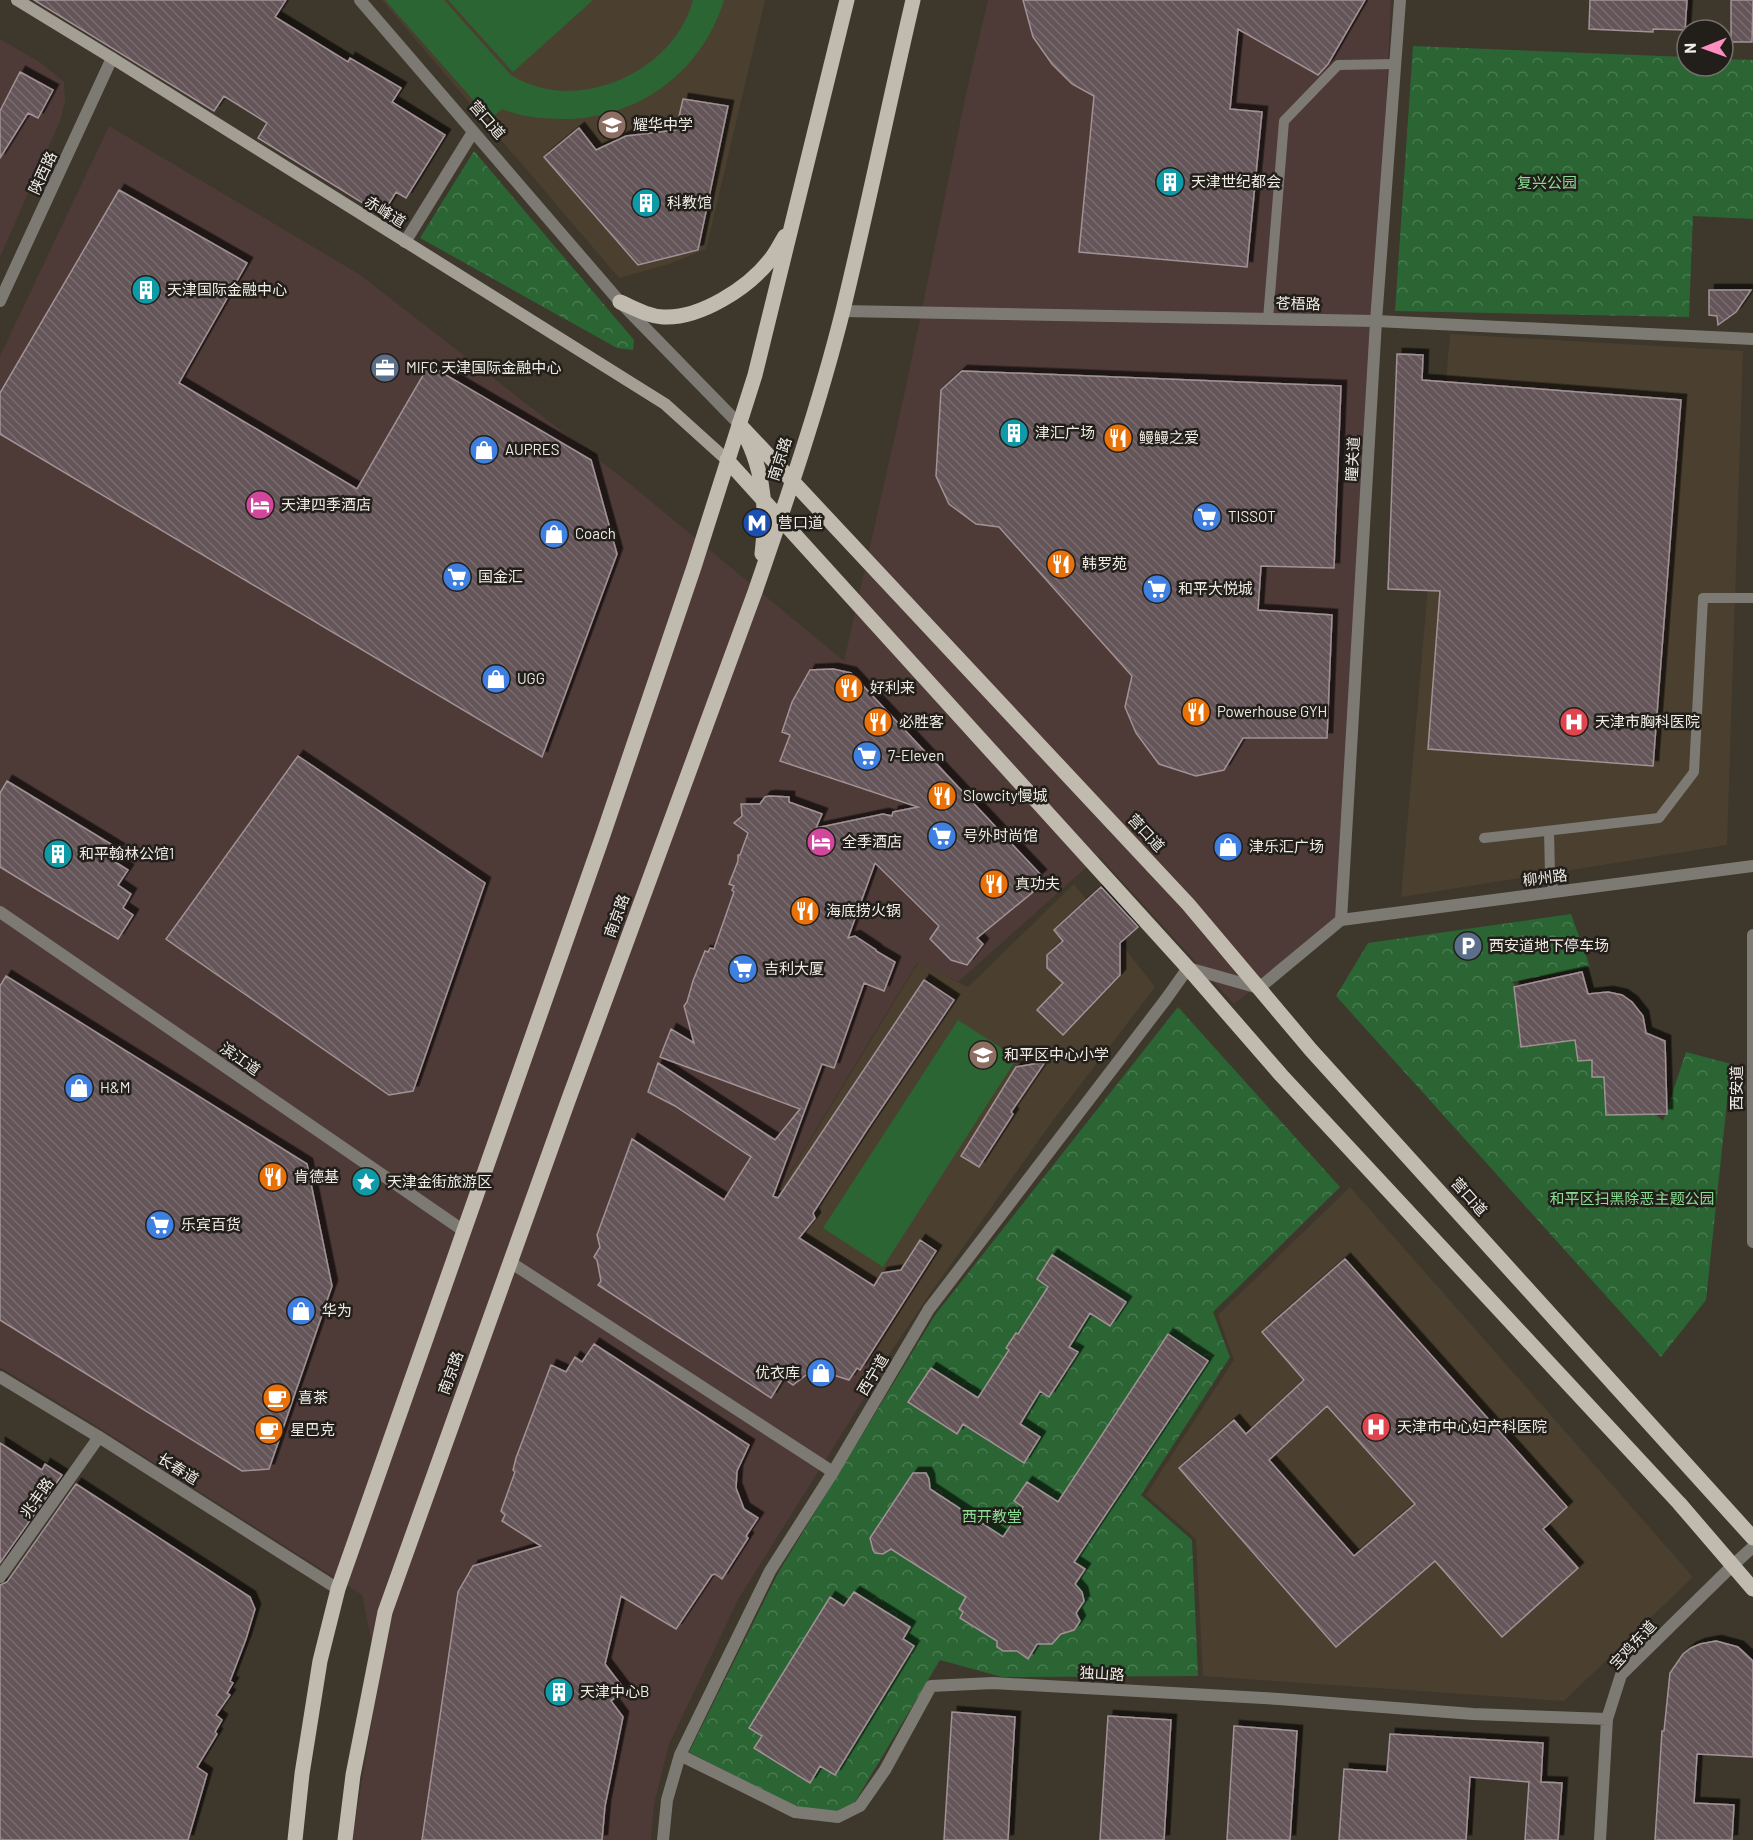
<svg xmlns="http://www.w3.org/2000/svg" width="1753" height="1840" font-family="Barlow,'Noto Sans SC',sans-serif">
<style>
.commercial{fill:#4e3a36}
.built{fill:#4b402f}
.park{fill:url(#park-crowns)}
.pitch{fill:#2a6533}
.building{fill:url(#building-back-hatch);stroke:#a29296;stroke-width:1.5;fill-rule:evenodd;filter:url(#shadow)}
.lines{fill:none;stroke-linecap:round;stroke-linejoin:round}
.service{stroke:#7d7a74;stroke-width:10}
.pedestrian{stroke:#7d7a74;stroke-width:12}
.minor{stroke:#7d7a74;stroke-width:12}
.tertiary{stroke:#7d7a74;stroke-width:12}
.secondary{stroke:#a39f95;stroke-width:12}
.primary{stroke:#c1bbaf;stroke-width:15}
.labels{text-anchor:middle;stroke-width:5;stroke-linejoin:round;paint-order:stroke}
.street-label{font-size:15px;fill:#f0ece5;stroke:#221f1a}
.poi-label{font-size:15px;fill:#f0ece5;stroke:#221f1a;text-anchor:start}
.park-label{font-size:15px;fill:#8ade93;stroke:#221f1a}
</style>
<defs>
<pattern id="park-crowns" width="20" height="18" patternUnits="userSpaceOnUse" patternTransform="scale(1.5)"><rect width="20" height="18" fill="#2a6533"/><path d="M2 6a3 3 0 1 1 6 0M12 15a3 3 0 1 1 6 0" fill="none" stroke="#497b50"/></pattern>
<pattern id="building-back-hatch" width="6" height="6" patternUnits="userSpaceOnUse" patternTransform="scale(1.5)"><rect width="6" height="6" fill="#635458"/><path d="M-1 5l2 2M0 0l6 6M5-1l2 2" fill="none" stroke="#7a6d70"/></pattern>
<filter id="shadow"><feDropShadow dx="5.5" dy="-5.5" stdDeviation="0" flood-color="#0009"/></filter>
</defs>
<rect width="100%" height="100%" fill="#3e372c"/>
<!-- commercial -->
<path class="commercial" d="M 988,0 L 1391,0 L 1347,914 L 1234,1004 L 1099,856 L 958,982 L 917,963 L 736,1261 L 888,1360 L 739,1598 L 669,1744 L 654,1804 L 651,1840 L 352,1840 L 379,1678 L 362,1595 L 98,1427 L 0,1367 L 0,356 L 109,126 L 359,274 L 630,484 L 844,661 L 905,391 L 967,89 Z
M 0,39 L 41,63 L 64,82 L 65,102 L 60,121 L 0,257 Z"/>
<!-- built -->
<path class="built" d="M 382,0 L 765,0 L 706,249 L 672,263 L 619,278 Z
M 1450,334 L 1743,351 L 1727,845 L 1401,897 Z
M 1074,884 L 1155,987 L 1051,1123 L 927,1298 L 888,1356 L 737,1261 L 918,963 L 968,987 Z
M 1350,1187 L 1693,1577 L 1564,1701 L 1203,1676 L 1196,1539 L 1146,1495 L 1234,1360 L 1218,1315 Z"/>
<!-- park -->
<path class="park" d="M 1413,46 L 1687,57 L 1687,66 L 1723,66 L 1723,59 L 1753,60 L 1753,219 L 1693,216 L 1689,317 L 1395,311 Z
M 474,151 L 634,340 L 633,350 L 617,348 L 420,238 Z
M 1571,914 L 1590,967 L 1512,982 L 1663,1121 L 1686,1052 L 1731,1064 L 1706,1300 L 1661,1357 L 1336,996 L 1368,943 Z
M 1178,1007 L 1340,1187 L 1213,1312 L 1230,1357 L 1141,1495 L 1192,1540 L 1198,1676 L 1002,1677 L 940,1660 L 855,1802 L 835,1812 L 795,1807 L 689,1752 L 778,1573 L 935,1315 Z"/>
<!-- pitch -->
<path class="pitch" d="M 385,0 L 444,0 L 511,75 C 575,116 674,73 693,0 L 724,0 C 703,69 643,116 570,119 C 546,119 524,118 502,109 L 490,119 Z
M 448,0 L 593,0 L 513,72 Z
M 958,1020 L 1017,1058 L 883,1267 L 823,1228 Z"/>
<!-- building -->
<path class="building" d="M 34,0 L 286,0 L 275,17 L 348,62 L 350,58 L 401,88 L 392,102 L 445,135 L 406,198 L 396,192 L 382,215 L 258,138 L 267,123 L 224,96 L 214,111 Z
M 1023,0 L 1365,0 L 1328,64 L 1318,75 L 1238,29 L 1230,109 L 1262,112 L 1247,267 L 1079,252 L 1094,96 L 1072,84 L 1052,64 L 1033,37 Z
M 1590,0 L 1687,0 L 1685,30 L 1653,29 L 1653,32 L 1589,29 Z
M 1731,0 L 1753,0 L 1752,42 L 1731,42 Z
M 20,72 L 53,90 L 38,118 L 28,113 L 0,158 L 0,111 Z
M 683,99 L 728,106 L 698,250 L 638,265 L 544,157 L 579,128 L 596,150 L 626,136 L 676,130 Z
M 119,190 L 247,263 L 179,383 L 357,489 L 429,365 L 591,460 L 617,554 L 542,757 L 0,434 L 0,393 Z
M 1709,290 L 1751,290 L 1736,312 L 1718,325 L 1717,316 L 1709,315 Z
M 1397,354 L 1423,355 L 1422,380 L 1681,400 L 1653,766 L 1428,749 L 1440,591 L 1388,589 Z
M 962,371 L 1341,386 L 1334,568 L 1261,566 L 1258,610 L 1332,615 L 1327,738 L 1243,738 L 1224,770 L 1196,776 L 1159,764 L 1136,733 L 1125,707 L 1132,676 L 999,527 L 976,524 L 949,504 L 936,476 L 941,390 Z
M 833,669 L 851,673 L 1041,875 L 1029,886 L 1033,892 L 977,938 L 983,944 L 967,965 L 951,960 L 930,939 L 939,926 L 875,863 L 848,938 L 855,936 L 876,950 L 876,951 L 895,962 L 884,991 L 864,983 L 834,1068 L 822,1064 L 773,1196 L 778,1198 L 924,980 L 954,1000 L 866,1131 L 813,1213 L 815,1218 L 799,1238 L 874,1286 L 882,1273 L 901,1270 L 920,1240 L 936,1251 L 860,1370 L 857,1368 L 849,1380 L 827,1373 L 810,1372 L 793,1385 L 783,1378 L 771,1398 L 598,1285 L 601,1281 L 597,1260 L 594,1257 L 600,1247 L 597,1235 L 632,1139 L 724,1200 L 751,1157 L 675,1106 L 648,1092 L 658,1063 L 775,1140 L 800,1109 L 660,1057 L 671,1029 L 694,1043 L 684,1006 L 687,1002 L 693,981 L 705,951 L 708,952 L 710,948 L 714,949 L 734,892 L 732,890 L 734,886 L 729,884 L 738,861 L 738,855 L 740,855 L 748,833 L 734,823 L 742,816 L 741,804 L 760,804 L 765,797 L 769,796 L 789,797 L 789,802 L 822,814 L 816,828 L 883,814 L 892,816 L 893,812 L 918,807 L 780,761 L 790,735 L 782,732 L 792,702 L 810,670 Z
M 298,756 L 485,883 L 413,1091 L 389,1095 L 166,939 Z
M 7,781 L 119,849 L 112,860 L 128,870 L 118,885 L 131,894 L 123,908 L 133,915 L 118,939 L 0,867 L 0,793 Z
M 1101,887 L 1138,927 L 1120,943 L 1120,975 L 1063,1035 L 1037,1010 L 1063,983 L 1047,968 L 1047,955 L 1063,941 L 1054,930 Z
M 1582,972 L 1588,994 L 1608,992 L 1622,995 L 1632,1002 L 1643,1016 L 1646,1033 L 1665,1041 L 1667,1114 L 1606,1115 L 1604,1077 L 1592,1077 L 1592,1060 L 1578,1061 L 1575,1040 L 1521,1047 L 1514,987 Z
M 6,976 L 307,1164 L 332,1286 L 269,1469 L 242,1471 L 0,1320 L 0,986 Z
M 1045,1062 L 1011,1112 L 1013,1114 L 979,1167 L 961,1156 L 1016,1067 Z
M 1052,1255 L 1126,1302 L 1110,1326 L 1090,1313 L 1069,1347 L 1078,1352 L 1049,1397 L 1040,1391 L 1020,1424 L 1040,1437 L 1024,1463 L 963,1424 L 957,1434 L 908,1402 L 931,1368 L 978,1398 L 1009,1350 L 1006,1348 L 1016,1333 L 1018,1334 L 1048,1287 L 1037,1279 Z
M 1345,1259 L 1567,1507 L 1543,1529 L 1578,1568 L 1502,1637 L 1435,1561 L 1336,1647 L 1179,1468 L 1234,1420 L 1246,1434 L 1304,1380 L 1262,1332 ZM 1327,1406 L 1415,1504 L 1354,1556 L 1269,1460 Z
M 1168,1334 L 1208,1361 L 1074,1562 L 1085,1569 L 1075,1584 L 1082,1592 L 1084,1601 L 1076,1613 L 1080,1621 L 1074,1630 L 1061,1634 L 1052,1644 L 1037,1644 L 1028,1659 L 1017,1651 L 1003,1651 L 997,1647 L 997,1641 L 960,1618 L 963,1612 L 959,1609 L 966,1597 L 891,1549 L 883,1554 L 875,1553 L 873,1550 L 870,1538 L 913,1473 L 926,1473 L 929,1479 L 930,1489 L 1003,1537 L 1023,1507 L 1014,1501 L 1027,1482 L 1058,1502 Z
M 594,1344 L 749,1445 L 737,1471 L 736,1488 L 744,1509 L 758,1518 L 746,1536 L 748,1538 L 722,1579 L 715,1574 L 712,1575 L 676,1629 L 621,1596 L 605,1664 L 625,1690 L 611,1701 L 623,1717 L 605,1806 L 602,1840 L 422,1840 L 458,1592 L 473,1566 L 541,1546 L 502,1521 L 505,1515 L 501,1511 L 515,1472 L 513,1470 L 516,1458 L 551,1365 L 566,1372 L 575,1357 L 582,1362 Z
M 0,1443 L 42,1470 L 45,1464 L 62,1475 L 0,1563 Z
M 76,1484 L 250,1597 L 255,1609 L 246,1639 L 230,1681 L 233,1683 L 227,1693 L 230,1695 L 216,1715 L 222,1720 L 215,1732 L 217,1734 L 197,1767 L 207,1774 L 188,1840 L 0,1840 L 0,1585 L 7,1582 Z
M 854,1592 L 910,1627 L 903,1639 L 914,1646 L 835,1775 L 820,1766 L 810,1783 L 754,1748 L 762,1736 L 749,1728 L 830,1597 L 844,1606 Z
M 1716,1641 L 1738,1647 L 1753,1661 L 1753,1757 L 1697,1754 L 1694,1803 L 1734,1805 L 1732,1840 L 1655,1840 L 1662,1731 L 1664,1731 L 1670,1673 L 1683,1654 L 1691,1648 L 1700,1644 Z
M 952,1712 L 1015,1717 L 1008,1840 L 944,1840 Z
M 1108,1716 L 1171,1720 L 1164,1840 L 1100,1840 Z
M 1234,1726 L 1297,1731 L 1290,1840 L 1227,1840 Z
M 1390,1734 L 1543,1743 L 1541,1782 L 1562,1783 L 1558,1840 L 1525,1840 L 1529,1782 L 1470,1777 L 1466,1840 L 1339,1840 L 1344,1769 L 1387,1772 Z"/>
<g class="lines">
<!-- service -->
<path class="service" d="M 1268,319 L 1284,121 L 1338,65 L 1395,64
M 1549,831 L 1550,874 L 1554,892
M 1484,838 L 1659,818 L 1694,772 L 1703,598 L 1753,598"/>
<!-- pedestrian -->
<path class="pedestrian" d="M 0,912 L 464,1231
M 510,1262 L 833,1472"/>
<!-- minor -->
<path class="minor" d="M 405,242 L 473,132
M 1341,920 L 1376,321 L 1400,0
M 0,1577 L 99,1437
M 680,1755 L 795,1812 L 838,1817 L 860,1806 L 885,1770 L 931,1686 L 993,1683 L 1279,1699 L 1473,1714 L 1607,1719
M 663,1840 L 667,1800 L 680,1755 L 770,1571 L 833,1472 L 929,1309 L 1166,999 L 1188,968
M 1600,1840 L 1607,1719 L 1621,1675 L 1732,1566"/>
<!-- tertiary -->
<path class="tertiary" d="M 360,0 L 620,302 L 739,424
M 0,301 L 112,58
M 842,311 L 1376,321 L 1753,339
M 1753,935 L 1753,1242
M 1188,968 L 1259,988 L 1341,920 L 1753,866
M 0,1377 L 99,1437 L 338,1589
M 1732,1566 L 1753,1547"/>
<!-- secondary -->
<path class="secondary" d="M 17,0 L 112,58 L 665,404 L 727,460"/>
<!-- primary -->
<path class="primary" d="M 620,302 C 634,308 647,316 663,317 C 700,319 748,288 770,260 C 776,253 780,244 785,236
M 739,424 L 1188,904 L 1311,1050 L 1753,1538
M 747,439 C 764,474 767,515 762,554
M 727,460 L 1188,968 L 1281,1075 L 1679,1503 L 1753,1589
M 295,1840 L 302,1774 L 320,1661 L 338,1589 L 602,838 L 694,567 L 755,375 L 847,0
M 345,1840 L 353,1775 L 385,1612 L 568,1101 L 755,592 C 787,499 819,406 843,310 C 868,207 889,103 913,0"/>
</g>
<!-- icons -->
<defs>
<g id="school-disc" transform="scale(1.5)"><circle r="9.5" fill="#8d6e63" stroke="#221f1a"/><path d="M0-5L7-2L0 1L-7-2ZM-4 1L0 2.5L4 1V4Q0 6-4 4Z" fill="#fff"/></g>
<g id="building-disc" transform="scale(1.5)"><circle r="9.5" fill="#0f9aa8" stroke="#221f1a"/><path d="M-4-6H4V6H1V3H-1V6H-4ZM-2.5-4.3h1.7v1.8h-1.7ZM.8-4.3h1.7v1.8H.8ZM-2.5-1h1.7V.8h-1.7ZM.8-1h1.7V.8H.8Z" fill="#fff"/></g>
<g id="office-disc" transform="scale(1.5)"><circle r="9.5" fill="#5c6f8a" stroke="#221f1a"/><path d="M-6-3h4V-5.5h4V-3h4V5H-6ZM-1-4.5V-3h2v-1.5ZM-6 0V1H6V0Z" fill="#fff"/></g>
<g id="restaurant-disc" transform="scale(1.5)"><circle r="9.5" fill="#e8710a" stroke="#221f1a"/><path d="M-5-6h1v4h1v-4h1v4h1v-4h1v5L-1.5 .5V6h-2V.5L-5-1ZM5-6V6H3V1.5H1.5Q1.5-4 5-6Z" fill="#fff"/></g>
<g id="shop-disc" transform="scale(1.5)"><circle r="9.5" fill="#3f7fe0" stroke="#221f1a"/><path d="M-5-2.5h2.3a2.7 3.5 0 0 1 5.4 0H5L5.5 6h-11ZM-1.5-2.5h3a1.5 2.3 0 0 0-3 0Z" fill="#fff"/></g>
<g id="hotel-disc" transform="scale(1.5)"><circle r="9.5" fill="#d1479c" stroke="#221f1a"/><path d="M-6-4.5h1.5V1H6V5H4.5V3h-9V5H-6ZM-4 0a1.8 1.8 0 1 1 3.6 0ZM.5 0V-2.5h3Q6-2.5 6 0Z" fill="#fff"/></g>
<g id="supermarket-disc" transform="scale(1.5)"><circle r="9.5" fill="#3f7fe0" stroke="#221f1a"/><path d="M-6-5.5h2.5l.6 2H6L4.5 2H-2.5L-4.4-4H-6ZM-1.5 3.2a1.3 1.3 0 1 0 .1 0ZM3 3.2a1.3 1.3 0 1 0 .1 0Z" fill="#fff"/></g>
<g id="metro-disc" transform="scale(1.5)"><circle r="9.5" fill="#1a4fb4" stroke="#221f1a"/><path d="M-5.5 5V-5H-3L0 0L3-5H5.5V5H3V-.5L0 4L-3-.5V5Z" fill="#fff"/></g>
<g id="hospital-disc" transform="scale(1.5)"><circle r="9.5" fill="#e0444e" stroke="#221f1a"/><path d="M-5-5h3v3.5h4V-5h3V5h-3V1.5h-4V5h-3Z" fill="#fff"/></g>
<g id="parking-disc" transform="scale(1.5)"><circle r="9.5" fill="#5c6f8a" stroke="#221f1a"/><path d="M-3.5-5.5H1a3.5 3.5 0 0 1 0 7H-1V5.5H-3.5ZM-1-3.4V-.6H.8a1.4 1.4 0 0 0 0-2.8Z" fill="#fff"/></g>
<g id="sight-disc" transform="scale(1.5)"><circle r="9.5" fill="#0f9aa8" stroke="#221f1a"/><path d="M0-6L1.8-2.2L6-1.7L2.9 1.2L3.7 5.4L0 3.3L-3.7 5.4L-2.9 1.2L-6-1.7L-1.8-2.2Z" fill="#fff"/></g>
<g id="cafe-disc" transform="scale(1.5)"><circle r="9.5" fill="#e8710a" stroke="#221f1a"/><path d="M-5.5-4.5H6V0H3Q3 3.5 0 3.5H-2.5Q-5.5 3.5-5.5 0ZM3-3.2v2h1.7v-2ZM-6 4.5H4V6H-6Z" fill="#fff"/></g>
</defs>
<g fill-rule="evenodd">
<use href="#school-disc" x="612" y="125"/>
<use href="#building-disc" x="1170" y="182"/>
<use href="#building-disc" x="646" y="203"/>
<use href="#building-disc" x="146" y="290"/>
<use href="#office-disc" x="385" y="368"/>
<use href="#building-disc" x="1014" y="433"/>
<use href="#restaurant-disc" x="1118" y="438"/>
<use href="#shop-disc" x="484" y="450"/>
<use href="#hotel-disc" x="260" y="505"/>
<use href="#supermarket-disc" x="1207" y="517"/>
<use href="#metro-disc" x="757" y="523"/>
<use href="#shop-disc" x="554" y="534"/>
<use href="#restaurant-disc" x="1061" y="564"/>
<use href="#supermarket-disc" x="457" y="577"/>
<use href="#supermarket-disc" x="1157" y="589"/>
<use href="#shop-disc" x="496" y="679"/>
<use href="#restaurant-disc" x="849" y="688"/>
<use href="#restaurant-disc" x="1196" y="712"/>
<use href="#restaurant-disc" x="878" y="722"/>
<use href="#hospital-disc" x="1574" y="722"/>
<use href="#supermarket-disc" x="867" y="756"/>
<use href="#restaurant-disc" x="942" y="796"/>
<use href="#supermarket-disc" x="942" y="836"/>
<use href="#hotel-disc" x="821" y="842"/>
<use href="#shop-disc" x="1228" y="847"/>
<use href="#building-disc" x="58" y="854"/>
<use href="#restaurant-disc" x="994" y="884"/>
<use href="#restaurant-disc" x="805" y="911"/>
<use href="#parking-disc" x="1468" y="946"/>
<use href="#supermarket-disc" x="743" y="969"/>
<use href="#school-disc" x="983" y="1055"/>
<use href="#shop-disc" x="79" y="1088"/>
<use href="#restaurant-disc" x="273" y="1177"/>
<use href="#sight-disc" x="366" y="1182"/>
<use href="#supermarket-disc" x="160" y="1225"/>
<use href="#shop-disc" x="301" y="1311"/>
<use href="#shop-disc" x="821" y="1373"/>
<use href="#cafe-disc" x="277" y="1398"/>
<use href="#hospital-disc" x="1376" y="1427"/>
<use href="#cafe-disc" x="269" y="1430"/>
<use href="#building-disc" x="559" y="1692"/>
</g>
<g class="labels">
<!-- street labels -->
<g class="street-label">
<text transform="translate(487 120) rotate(49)" y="5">营口道</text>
<text transform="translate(43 173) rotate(-65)" y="5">陕西路</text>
<text transform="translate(385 212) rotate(32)" y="5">赤峰道</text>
<text transform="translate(1298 304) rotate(1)" y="5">苍梧路</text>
<text transform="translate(780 459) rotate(-72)" y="5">南京路</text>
<text transform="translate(1353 459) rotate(-87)" y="5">瞳关道</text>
<text transform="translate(1146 833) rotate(47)" y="5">营口道</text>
<text transform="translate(1545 878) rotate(-7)" y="5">柳州路</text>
<text transform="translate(617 916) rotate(-70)" y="5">南京路</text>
<text transform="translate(240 1059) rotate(35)" y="5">滨江道</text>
<text transform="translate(1737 1088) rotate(-90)" y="5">西安道</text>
<text transform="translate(1469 1197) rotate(48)" y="5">营口道</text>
<text transform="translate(451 1373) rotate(-70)" y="5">南京路</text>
<text transform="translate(873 1375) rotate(-59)" y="5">西宁道</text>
<text transform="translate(178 1469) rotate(32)" y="5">长春道</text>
<text transform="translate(37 1498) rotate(-55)" y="5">兆丰路</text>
<text transform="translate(1633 1645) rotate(-47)" y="5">宝鸡东道</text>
<text transform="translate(1102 1674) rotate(3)" y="5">独山路</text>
</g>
<!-- poi labels -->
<g class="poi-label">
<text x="633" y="130">耀华中学</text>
<text x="1191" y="187">天津世纪都会</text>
<text x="667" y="208">科教馆</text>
<text x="167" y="295">天津国际金融中心</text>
<text x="406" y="373">MIFC 天津国际金融中心</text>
<text x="1035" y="438">津汇广场</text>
<text x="1139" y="443">鳗鳗之爱</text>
<text x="505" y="455">AUPRES</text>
<text x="281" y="510">天津四季酒店</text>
<text x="1228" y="522">TISSOT</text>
<text x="778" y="528">营口道</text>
<text x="575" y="539">Coach</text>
<text x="1082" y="569">韩罗苑</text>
<text x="478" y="582">国金汇</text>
<text x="1178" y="594">和平大悦城</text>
<text x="517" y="684">UGG</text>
<text x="870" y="693">好利来</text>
<text x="1217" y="717">Powerhouse GYH</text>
<text x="899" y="727">必胜客</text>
<text x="1595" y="727">天津市胸科医院</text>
<text x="888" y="761">7-Eleven</text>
<text x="963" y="801">Slowcity慢城</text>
<text x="963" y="841">号外时尚馆</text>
<text x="842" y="847">全季酒店</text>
<text x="1249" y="852">津乐汇广场</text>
<text x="79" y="859">和平翰林公馆1</text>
<text x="1015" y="889">真功夫</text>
<text x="826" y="916">海底捞火锅</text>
<text x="1489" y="951">西安道地下停车场</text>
<text x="764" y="974">吉利大厦</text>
<text x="1004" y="1060">和平区中心小学</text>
<text x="100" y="1093">H&amp;M</text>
<text x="294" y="1182">肯德基</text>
<text x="387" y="1187">天津金街旅游区</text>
<text x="181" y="1230">乐宾百货</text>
<text x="322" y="1316">华为</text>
<text x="800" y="1378" text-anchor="end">优衣库</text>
<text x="298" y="1403">喜茶</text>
<text x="1397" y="1432">天津市中心妇产科医院</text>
<text x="290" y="1435">星巴克</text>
<text x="580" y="1697">天津中心B</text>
</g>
<!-- park labels -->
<g class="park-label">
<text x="1547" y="188">复兴公园</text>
<text x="1632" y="1204">和平区扫黑除恶主题公园</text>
<text x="992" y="1522">西开教堂</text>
</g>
</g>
<!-- north arrow -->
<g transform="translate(1705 48) rotate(269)"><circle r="28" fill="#221f1a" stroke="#74716b" stroke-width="1.5"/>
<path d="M0-4.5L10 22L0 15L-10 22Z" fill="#fd8ebf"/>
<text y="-9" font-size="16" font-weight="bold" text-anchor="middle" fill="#f0ece5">N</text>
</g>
</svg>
